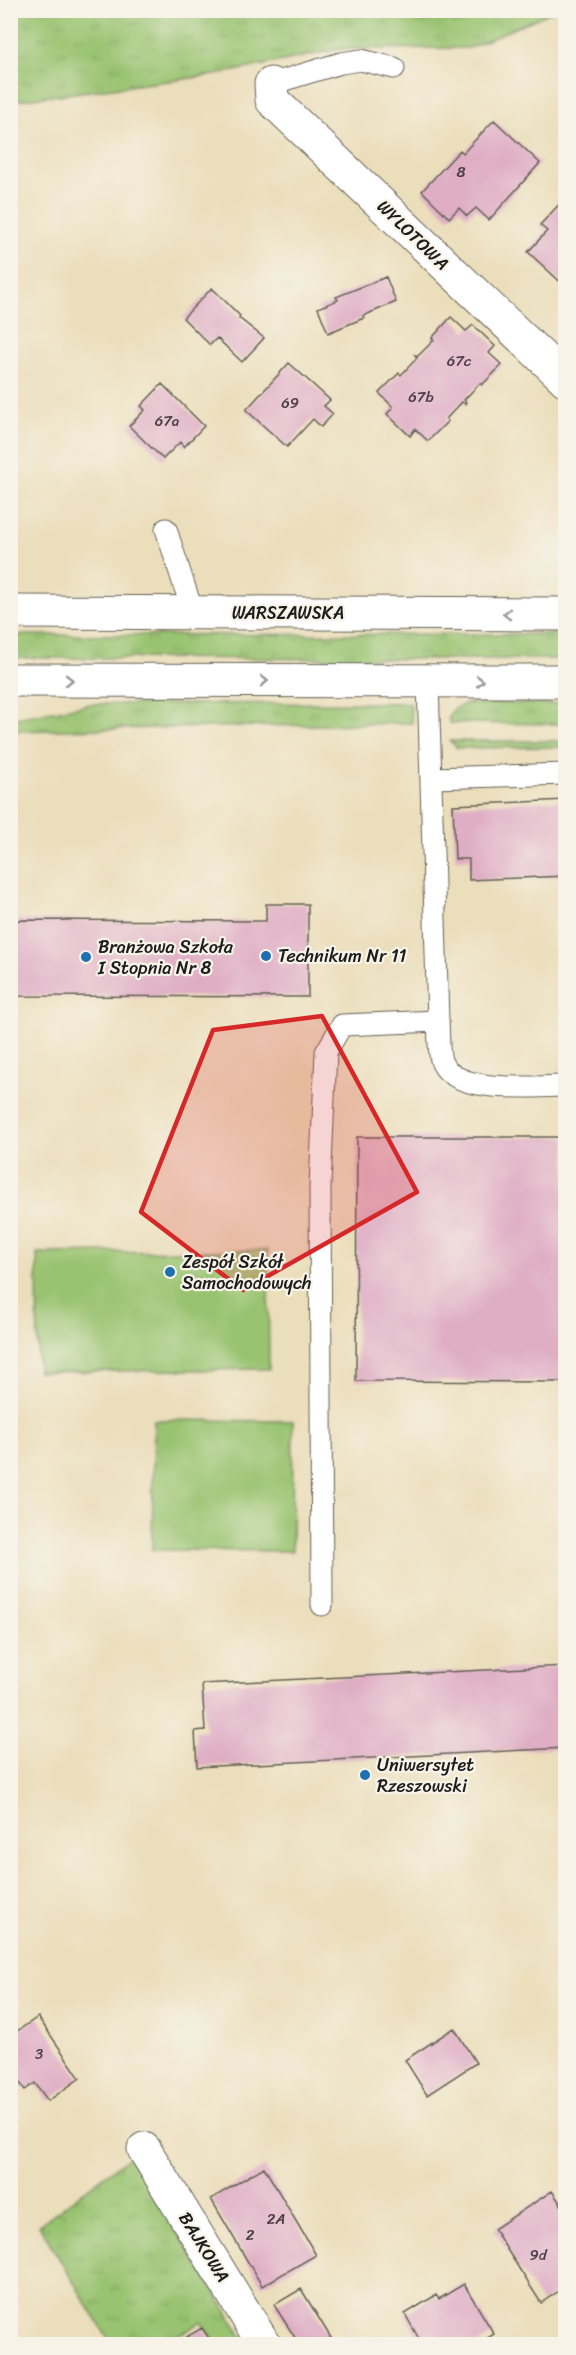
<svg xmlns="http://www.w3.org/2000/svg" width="576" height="2355" font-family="Sriracha,sans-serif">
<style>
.grass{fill:url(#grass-tufts);stroke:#5a7046;stroke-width:1.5}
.pitch{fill:#99c370;stroke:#5a7046;stroke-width:1.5}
.building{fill:#dfaec5}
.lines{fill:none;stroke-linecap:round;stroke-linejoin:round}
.lane-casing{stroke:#646054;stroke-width:23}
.street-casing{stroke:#646054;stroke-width:35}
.secondary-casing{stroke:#646054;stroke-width:35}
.lane{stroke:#fff;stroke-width:21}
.street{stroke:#fff;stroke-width:33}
.secondary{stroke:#fff;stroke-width:33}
.oneway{stroke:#999}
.marked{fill:#d62828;fill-opacity:0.2;stroke:#d62828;stroke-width:4.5;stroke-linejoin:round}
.poi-dot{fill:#1f6fb2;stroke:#f7f3e8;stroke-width:2}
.labels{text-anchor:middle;stroke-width:4.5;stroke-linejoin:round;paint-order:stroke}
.number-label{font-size:15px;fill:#4d4046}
.street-label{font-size:18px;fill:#1c1c1c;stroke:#f7f3e8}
.poi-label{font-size:18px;fill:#1c1c1c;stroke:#f7f3e8;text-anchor:start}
</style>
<defs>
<pattern id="grass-tufts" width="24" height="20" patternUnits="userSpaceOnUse" patternTransform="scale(1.5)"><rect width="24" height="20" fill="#99c370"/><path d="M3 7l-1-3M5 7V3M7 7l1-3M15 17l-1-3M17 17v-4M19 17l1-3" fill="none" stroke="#83a760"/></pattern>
</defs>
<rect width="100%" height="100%" fill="#f7f3e8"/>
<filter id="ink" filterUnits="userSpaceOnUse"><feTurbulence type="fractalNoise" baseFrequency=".0167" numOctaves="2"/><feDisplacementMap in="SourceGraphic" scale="12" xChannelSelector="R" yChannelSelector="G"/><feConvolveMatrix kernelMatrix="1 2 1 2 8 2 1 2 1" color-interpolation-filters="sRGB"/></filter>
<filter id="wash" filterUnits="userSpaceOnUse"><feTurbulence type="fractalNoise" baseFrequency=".008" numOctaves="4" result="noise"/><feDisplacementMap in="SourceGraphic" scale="24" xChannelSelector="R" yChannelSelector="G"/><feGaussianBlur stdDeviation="1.35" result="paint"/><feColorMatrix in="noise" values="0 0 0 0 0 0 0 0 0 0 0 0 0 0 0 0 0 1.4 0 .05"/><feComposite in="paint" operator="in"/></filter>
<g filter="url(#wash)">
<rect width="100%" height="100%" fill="#ebdebb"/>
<!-- grass -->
<path class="grass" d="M 10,11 L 11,10 L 553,11 L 469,48 L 340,49 L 215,75 L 11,101 Z
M 565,634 L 565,659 L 10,658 L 11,635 Z
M 410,703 L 412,723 L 11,731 L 11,719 L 90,704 Z
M 468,703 L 565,704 L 565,724 L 449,723 L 449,715 L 455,708 Z
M 450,741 L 565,741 L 565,747 L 457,748 Z
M 130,2156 L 247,2344 L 216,2344 L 202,2322 L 161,2344 L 111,2344 L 39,2225 Z"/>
<!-- pitch -->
<path class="pitch" d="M 268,1250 L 269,1369 L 38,1372 L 37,1253 Z
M 154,1420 L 293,1421 L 292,1551 L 152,1550 Z"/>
<g id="blocks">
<!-- building -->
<path class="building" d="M 494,120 L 540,163 L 489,220 L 476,208 L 467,216 L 459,208 L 449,218 L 422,191 L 460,150 L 463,153 Z
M 566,197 L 566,287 L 528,252 L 547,231 L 540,225 Z
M 386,277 L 396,302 L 363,316 L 364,318 L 328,333 L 318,308 L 338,300 L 336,297 Z
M 212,288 L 240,316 L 239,318 L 264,338 L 242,362 L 217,338 L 210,345 L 183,318 Z
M 451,317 L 466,331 L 473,325 L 495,346 L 489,353 L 502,365 L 482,385 L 480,383 L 464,400 L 466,402 L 465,404 L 462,402 L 446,419 L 448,421 L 428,441 L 415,429 L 410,436 L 387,414 L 393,407 L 379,393 L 399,373 L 401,375 L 417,358 L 415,355 L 418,356 L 434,340 L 432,338 Z
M 289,363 L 330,400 L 324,406 L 333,414 L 321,427 L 313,419 L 287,447 L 246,410 Z
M 162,384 L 204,426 L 184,447 L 180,442 L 163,459 L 129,426 L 145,410 L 141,406 Z
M 566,800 L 566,876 L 469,880 L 469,859 L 455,859 L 453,805 Z
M 266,904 L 308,904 L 308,997 L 10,996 L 10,920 L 266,921 Z
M 357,1137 L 566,1137 L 566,1382 L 356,1381 Z
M 566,1666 L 566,1748 L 197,1767 L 195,1731 L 205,1730 L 202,1684 Z
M 38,2017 L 80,2078 L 48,2101 L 35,2083 L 25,2090 L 10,2069 L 10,2065 L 18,2060 L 10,2049 L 10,2036 Z
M 454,2028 L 476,2063 L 427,2095 L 405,2060 Z
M 264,2167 L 316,2255 L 262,2286 L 211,2199 Z
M 552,2191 L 566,2212 L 566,2281 L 560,2284 L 563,2288 L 541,2303 L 494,2229 Z
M 464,2284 L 494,2334 L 480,2343 L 481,2344 L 422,2344 L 405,2314 L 436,2295 L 439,2299 Z
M 301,2289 L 331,2338 L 320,2344 L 299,2344 L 274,2305 Z
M 202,2328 L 213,2344 L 174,2344 Z"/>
</g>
</g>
<g filter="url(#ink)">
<use href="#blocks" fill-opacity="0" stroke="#646054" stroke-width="1.5"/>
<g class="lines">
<!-- lane casing -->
<g class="lane-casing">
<path id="lane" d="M 271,84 L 341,63 L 361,60 L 394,68
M 166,529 L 193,613
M 432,778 L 566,774
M 438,1021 C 439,1032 438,1055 442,1063 C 457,1095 536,1086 566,1086
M 322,1605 L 320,1187 L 326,1052 L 342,1025 L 438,1021 L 428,681"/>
</g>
<!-- street casing -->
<g class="street-casing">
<path id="street" d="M 271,84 L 272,100 L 566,380
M 144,2149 L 264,2344"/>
</g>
<!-- secondary casing -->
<g class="secondary-casing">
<path id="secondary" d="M 10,612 L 566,614
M 10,680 L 566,681"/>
</g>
<!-- lane -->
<use href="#lane" class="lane"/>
<!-- street -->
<use href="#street" class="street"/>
<!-- secondary -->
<use href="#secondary" class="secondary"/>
</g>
<!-- one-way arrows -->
<defs><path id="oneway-chevron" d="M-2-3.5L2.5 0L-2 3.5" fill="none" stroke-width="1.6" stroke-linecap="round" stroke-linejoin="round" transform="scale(1.5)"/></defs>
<g class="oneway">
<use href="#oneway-chevron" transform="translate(507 614) rotate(-180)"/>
<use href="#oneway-chevron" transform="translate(69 680)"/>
<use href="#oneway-chevron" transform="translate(264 681)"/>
<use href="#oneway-chevron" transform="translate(480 681)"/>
</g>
</g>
<!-- marked area -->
<path class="marked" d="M 322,1016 L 417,1192 L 243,1290 L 141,1212 L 213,1030 Z"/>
<!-- markers -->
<g class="poi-dot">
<circle cx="266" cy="956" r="6"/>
<circle cx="86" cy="957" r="6"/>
<circle cx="170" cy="1272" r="6"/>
<circle cx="365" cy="1775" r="6"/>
</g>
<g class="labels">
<!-- number labels -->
<g class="number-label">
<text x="461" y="177">8</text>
<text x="459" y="366">67c</text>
<text x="421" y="402">67b</text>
<text x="290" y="408">69</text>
<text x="167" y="426">67a</text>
<text x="39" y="2059">3</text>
<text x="276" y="2224">2A</text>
<text x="250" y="2240">2</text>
<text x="538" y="2260">9d</text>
</g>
<!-- street labels -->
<g class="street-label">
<text transform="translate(413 235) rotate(44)" y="6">WYLOTOWA</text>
<text x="288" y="619">WARSZAWSKA</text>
<text transform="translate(204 2247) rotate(58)" y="6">BAJKOWA</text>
</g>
<!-- poi labels -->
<g class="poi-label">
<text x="98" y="953">Branżowa Szkoła<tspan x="98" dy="21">I Stopnia Nr 8</tspan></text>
<text x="278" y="962">Technikum Nr 11</text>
<text x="182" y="1268">Zespół Szkół<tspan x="182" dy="21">Samochodowych</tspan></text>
<text x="377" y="1771">Uniwersytet<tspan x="377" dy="21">Rzeszowski</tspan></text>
</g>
</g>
<!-- margin -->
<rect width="576" height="2355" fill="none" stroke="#f7f3e8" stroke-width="36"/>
</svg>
